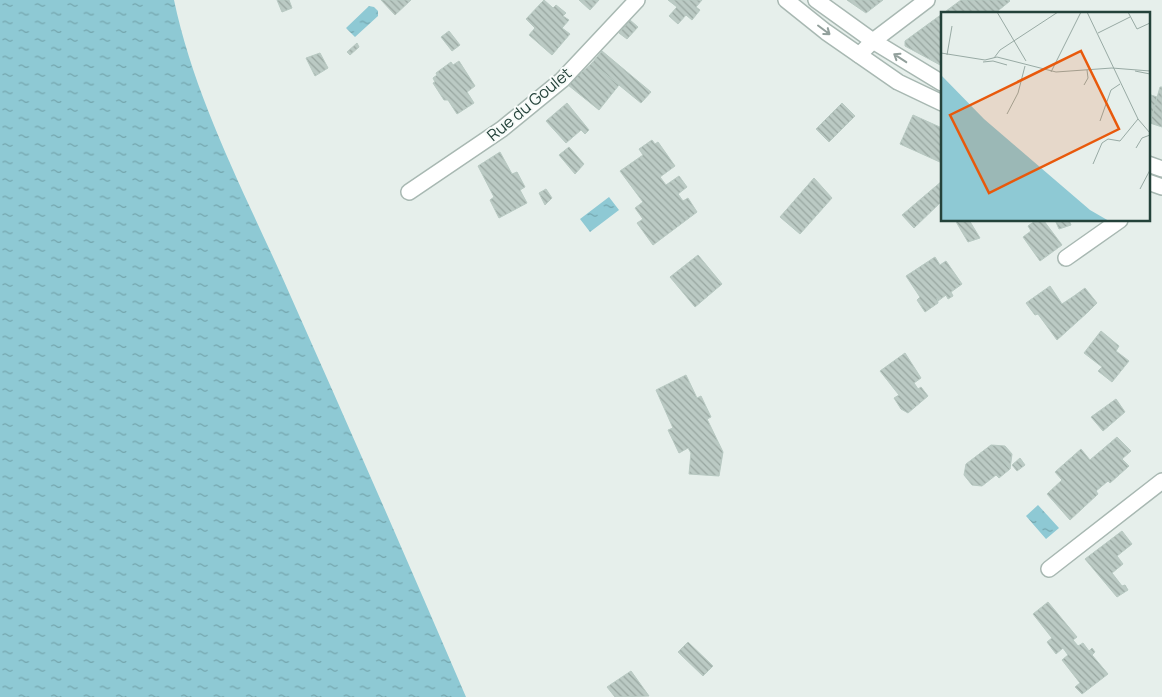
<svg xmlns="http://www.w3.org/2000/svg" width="1162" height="697" font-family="Manrope,sans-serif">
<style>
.water{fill:url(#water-ripples)}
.building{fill:url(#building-back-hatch);stroke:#b8c9c2}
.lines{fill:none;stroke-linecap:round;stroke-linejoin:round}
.minor-casing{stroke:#a8b8b2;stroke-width:18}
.tertiary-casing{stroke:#a8b8b2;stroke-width:18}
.minor{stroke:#fff;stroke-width:15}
.tertiary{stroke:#fff;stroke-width:15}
.oneway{stroke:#92a09c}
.labels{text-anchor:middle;stroke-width:4;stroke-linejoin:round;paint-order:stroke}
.street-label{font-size:16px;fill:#24423a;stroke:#f7fbf9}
.inset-road{fill:none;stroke:#98aaa4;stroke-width:1}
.view{fill:#e8590c;fill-opacity:0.15;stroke:#e8590c;stroke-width:2.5}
.inset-edge{fill:none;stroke:#24423a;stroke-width:2.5}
</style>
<defs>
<pattern id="water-ripples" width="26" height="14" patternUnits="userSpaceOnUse" patternTransform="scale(1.25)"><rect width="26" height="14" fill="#8ec9d4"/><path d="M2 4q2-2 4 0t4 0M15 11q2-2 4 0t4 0" fill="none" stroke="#74a5ad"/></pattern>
<pattern id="building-back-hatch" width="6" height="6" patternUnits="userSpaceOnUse" patternTransform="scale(1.25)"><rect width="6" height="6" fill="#bbcac4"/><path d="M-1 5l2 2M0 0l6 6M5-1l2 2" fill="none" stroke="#98a6a0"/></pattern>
</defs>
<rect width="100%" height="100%" fill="#e6efeb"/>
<!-- water -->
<path class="water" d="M 0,0 L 174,0 C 194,96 243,190 283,279 C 345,418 406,557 466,697 L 0,697 Z
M 369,6 L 374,7 L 378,11 L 378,16 L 355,37 L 346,28 Z
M 609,197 L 619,210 L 590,232 L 580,219 Z
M 1038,505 L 1059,528 L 1046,539 L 1026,516 Z"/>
<!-- building -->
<path class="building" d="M 277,0 L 289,0 L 292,8 L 282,12 Z
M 381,0 L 411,0 L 395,15 Z
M 544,0 L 553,8 L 556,5 L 566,13 L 563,16 L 569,20 L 562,28 L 570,34 L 552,55 L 529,35 L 535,28 L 526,19 Z
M 579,0 L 599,0 L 590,10 Z
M 668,0 L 702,0 L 696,7 L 700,10 L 692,20 L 686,15 L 678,24 L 669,16 L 677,7 Z
M 847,0 L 883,0 L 866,13 Z
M 961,0 L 966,0 L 976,14 L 942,14 Z
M 966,0 L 1009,0 L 1010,1 L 994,14 L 976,14 Z
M 942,14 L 942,66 L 905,46 L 905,41 Z
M 630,20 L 638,27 L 627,39 L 619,33 Z
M 449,31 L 460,45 L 452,51 L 441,37 Z
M 357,43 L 359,47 L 350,55 L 347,52 Z
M 602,51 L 651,92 L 641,103 L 592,63 Z
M 320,53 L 328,68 L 315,76 L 306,58 Z
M 459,61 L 475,86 L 467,92 L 474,103 L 457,114 L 448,100 L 444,100 L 433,83 L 435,82 L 433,78 L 437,75 L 436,73 L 451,62 L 453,65 Z
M 592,63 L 619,85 L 599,110 L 568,85 Z
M 1160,87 L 1162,87 L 1162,127 L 1150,123 Z
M 1148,94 L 1157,97 L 1150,123 L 1148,123 Z
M 567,103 L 589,130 L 585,134 L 581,130 L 566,143 L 546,121 Z
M 842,103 L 855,116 L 829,142 L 816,129 Z
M 913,115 L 942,128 L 942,163 L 900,144 Z
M 652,140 L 655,144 L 658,142 L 675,166 L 660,177 L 666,185 L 679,176 L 687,187 L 678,194 L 683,201 L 688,198 L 697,212 L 653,245 L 637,223 L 643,219 L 635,208 L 643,202 L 620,171 L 643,155 L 639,149 Z
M 569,147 L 584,164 L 575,174 L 559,155 Z
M 500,152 L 512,174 L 517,172 L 525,187 L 520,190 L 527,203 L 499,218 L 490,200 L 494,197 L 478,166 Z
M 814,178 L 832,198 L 800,234 L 780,217 Z
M 942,181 L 942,201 L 914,228 L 902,215 Z
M 546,189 L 552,198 L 545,205 L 539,193 Z
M 955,220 L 969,220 L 980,238 L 968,242 Z
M 1036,220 L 1038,222 L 1041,220 L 1044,221 L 1062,245 L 1040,261 L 1023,237 L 1031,231 L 1028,226 Z
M 1055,220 L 1069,220 L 1071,225 L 1059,229 Z
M 698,255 L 722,284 L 695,307 L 670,277 Z
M 935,257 L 940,265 L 946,261 L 962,284 L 951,292 L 953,296 L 948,299 L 946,295 L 938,301 L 937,298 L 938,303 L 925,312 L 917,300 L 920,297 L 906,276 Z
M 1050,286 L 1062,304 L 1074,296 L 1088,312 L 1057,340 L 1038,314 L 1035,315 L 1026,303 Z
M 1085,288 L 1097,303 L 1088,312 L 1074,296 Z
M 1101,331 L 1119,346 L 1116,351 L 1129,361 L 1112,382 L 1098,371 L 1102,367 L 1084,353 Z
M 905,353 L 921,378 L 914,383 L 918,389 L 921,387 L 928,396 L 908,413 L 901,409 L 894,398 L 899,395 L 880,371 Z
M 686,375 L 697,398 L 701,396 L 711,417 L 707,419 L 723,452 L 719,476 L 689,474 L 691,453 L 688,448 L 679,453 L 668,430 L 673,428 L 656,390 Z
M 1116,399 L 1125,412 L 1103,431 L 1091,417 Z
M 1117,437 L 1131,451 L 1122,459 L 1129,466 L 1110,483 L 1108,481 L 1096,491 L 1098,494 L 1070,520 L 1047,494 L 1062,480 L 1055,472 L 1081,449 L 1090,460 Z
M 991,445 L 1010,469 L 999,478 L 996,475 L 982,486 L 972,485 L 964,475 L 966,464 Z
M 991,445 L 1005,446 L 1012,454 L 1010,469 Z
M 1020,458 L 1025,465 L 1017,471 L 1012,465 Z
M 1122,531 L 1132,544 L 1117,556 L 1123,564 L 1112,573 L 1122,586 L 1125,585 L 1128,590 L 1117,597 L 1085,559 Z
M 1048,602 L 1077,637 L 1073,640 L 1078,646 L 1083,643 L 1089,651 L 1092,648 L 1095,652 L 1092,655 L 1108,674 L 1082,694 L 1075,687 L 1080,683 L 1062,660 L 1068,655 L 1063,648 L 1056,654 L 1047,642 L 1052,638 L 1033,614 Z
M 688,642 L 713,666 L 703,676 L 678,652 Z
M 631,671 L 649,696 L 615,697 L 607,687 Z"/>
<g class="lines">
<!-- minor casing -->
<g class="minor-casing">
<path id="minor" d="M 859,55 L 873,41 L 927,0
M 409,192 L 502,129 L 562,80 L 637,0
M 1066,258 L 1120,220
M 1049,569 L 1162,481"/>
</g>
<!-- tertiary casing -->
<g class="tertiary-casing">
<path id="tertiary" d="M 786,0 L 826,32 L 898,82 L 942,103
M 816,0 L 873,41 L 942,83
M 1148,164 L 1162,169
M 1148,182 L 1162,187"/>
</g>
<!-- minor -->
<use href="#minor" class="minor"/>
<!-- tertiary -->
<use href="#tertiary" class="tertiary"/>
</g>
<!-- one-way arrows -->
<defs><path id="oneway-shaft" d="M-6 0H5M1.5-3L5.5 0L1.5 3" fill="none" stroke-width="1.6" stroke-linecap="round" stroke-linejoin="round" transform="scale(1.25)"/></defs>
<g class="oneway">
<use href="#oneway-shaft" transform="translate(824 30) rotate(37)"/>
<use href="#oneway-shaft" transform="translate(900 58) rotate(-147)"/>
</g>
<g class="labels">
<!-- street labels -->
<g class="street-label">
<text transform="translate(529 104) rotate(-40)" y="6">Rue du Goulet</text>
</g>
</g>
<!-- overview -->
<g transform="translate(941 12)">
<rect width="209" height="209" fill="#e6efeb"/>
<path d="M 0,63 L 43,107 L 149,198 L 168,209 L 0,209 Z" fill="#8ec9d4"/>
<path class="inset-road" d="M 56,0 L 85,49M 146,0 L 197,107 L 209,121M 187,0 L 196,17 L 209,11M 157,21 L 189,5M 0,41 L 44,48 L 56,45 L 115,60 L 171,56 L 209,59M 6,43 L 11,14M 53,46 L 59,38 L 117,0M 42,50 L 52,49 L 66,53M 194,59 L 209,62M 110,60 L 140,0M 143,73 L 147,66 L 146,58M 66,102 L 77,81 L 84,54M 159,109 L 170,78 L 179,72M 195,136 L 201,126 L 209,123M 152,152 L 161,131 L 167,127 L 179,129 L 197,107M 199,177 L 209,158"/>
<path class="view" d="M 140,39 L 178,117 L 48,181 L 9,103 Z"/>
<rect width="209" height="209" class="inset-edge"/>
</g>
</svg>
